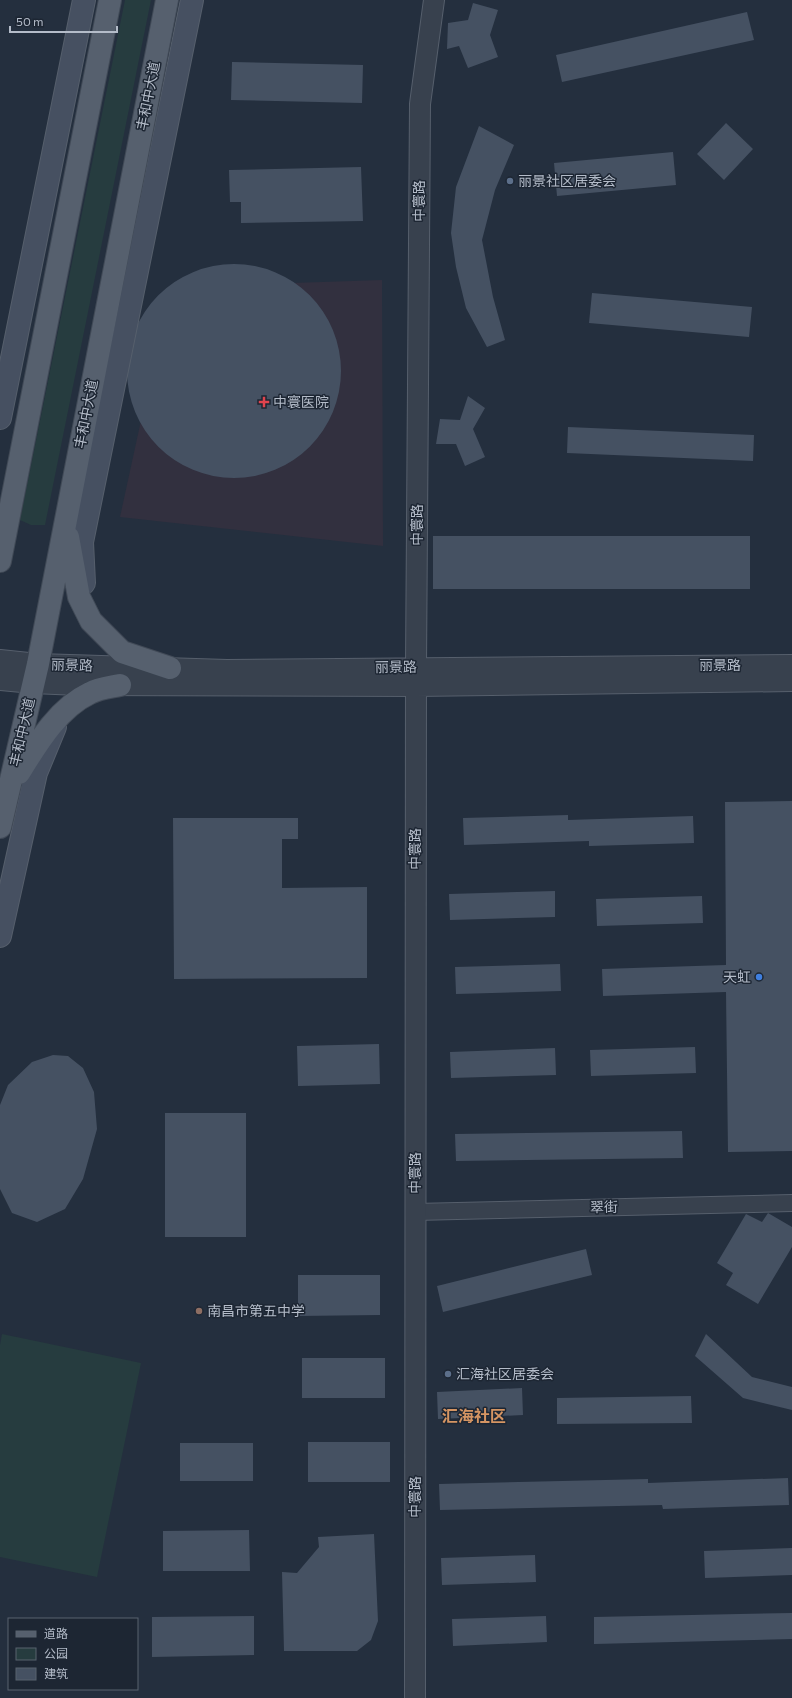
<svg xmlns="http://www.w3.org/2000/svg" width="792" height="1698" font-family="Commissioner,'Noto Sans SC',sans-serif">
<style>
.medical{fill:#32303f}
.green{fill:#263c3f}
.building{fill:#455162}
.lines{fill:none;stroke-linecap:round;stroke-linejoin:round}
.minor-casing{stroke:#565f6c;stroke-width:18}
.tertiary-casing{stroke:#565f6c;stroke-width:22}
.secondary-casing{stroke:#565f6c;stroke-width:24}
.primary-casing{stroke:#414a57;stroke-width:24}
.minor{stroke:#38414e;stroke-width:16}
.tertiary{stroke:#38414e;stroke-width:20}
.secondary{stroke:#465061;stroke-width:22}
.primary{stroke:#56606e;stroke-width:22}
.service-dot{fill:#5c6f8a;stroke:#1d2633;stroke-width:1.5}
.health-dot{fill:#e0444e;stroke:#1d2633;stroke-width:1.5}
.shop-dot{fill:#3f7fe0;stroke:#1d2633;stroke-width:1.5}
.education-dot{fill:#8d6e63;stroke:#1d2633;stroke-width:1.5}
.labels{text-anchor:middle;stroke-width:3;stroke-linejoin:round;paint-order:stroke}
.street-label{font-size:14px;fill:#b4bcc9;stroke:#1d2633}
.poi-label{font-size:14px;fill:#b4bcc9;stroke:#1d2633;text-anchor:start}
.quarter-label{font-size:16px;font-weight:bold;fill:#d59563;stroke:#1d2633}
</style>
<rect width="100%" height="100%" fill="#242f3e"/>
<!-- medical -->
<path class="medical" d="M 382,280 L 383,546 L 120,517 L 170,287 Z"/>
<!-- green -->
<path class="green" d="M 125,0 L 151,0 L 45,525 L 31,525 L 20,520 Z
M 2,1334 L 141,1363 L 97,1577 L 0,1557 L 0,1345 Z"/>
<!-- building -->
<path class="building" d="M 473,3 L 498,10 L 490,35 L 498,57 L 468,68 L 459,46 L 447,49 L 448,23 L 468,20 Z
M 747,12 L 754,40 L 562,82 L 556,55 Z
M 232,62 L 363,65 L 362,103 L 231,100 Z
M 726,123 L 753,149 L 724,180 L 697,154 Z
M 479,126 L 514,145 L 495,190 L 482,240 L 493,297 L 505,340 L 487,347 L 466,308 L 456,267 L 451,233 L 456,187 Z
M 673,152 L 676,185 L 557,196 L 554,163 Z
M 361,167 L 363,221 L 241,223 L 241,202 L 230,202 L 229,170 Z
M127 371a107 107 0 1 1 214 0a107 107 0 1 1-214 0Z
M 592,293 L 752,307 L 749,337 L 589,323 Z
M 468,396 L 485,408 L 473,429 L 485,457 L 465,466 L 456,444 L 436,444 L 440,419 L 460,420 Z
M 568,427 L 754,435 L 753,461 L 567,453 Z
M 433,536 L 750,536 L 750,589 L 433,589 Z
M 792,801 L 792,1151 L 728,1152 L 726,992 L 603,996 L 602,969 L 726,965 L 725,802 Z
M 568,815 L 568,820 L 693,816 L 694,843 L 589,846 L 589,841 L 464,845 L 463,818 Z
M 173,818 L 298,818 L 298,839 L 282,839 L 282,888 L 367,887 L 367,978 L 174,979 Z
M 555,891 L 555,917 L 450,920 L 449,894 Z
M 702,896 L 703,923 L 597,926 L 596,899 Z
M 560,964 L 561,991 L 456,994 L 455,967 Z
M 379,1044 L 380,1084 L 298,1086 L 297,1046 Z
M 695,1047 L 696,1073 L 591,1076 L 590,1050 Z
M 555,1048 L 556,1075 L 451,1078 L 450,1052 Z
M 53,1055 L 68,1056 L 83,1068 L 94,1092 L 97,1129 L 83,1179 L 65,1209 L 37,1222 L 12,1213 L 0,1189 L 0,1105 L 8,1085 L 32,1062 Z
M 165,1113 L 246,1113 L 246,1237 L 165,1237 Z
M 682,1131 L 683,1158 L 456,1161 L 455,1134 Z
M 768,1213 L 792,1227 L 792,1247 L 758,1304 L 726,1285 L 733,1273 L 717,1263 L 746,1214 L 762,1222 Z
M 586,1249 L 592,1275 L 443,1312 L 437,1286 Z
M 298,1275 L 380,1275 L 380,1315 L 298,1316 Z
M 706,1334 L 752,1377 L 792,1387 L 792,1410 L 743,1398 L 695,1356 Z
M 302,1358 L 385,1358 L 385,1398 L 302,1398 Z
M 522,1388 L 523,1415 L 438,1419 L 437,1392 Z
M 691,1396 L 692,1423 L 557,1424 L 557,1398 Z
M 308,1442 L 390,1442 L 390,1482 L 308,1482 Z
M 180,1443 L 253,1443 L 253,1481 L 180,1481 Z
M 788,1478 L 789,1505 L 663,1509 L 662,1505 L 440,1510 L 439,1484 L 648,1479 L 648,1483 Z
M 249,1530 L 250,1571 L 163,1571 L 163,1531 Z
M 374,1534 L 378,1621 L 371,1640 L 357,1651 L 284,1651 L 282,1572 L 297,1573 L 319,1547 L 318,1537 Z
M 792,1548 L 792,1575 L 705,1578 L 704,1551 Z
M 535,1555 L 536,1582 L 442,1585 L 441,1558 Z
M 792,1613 L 792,1639 L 594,1644 L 594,1617 Z
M 254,1616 L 254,1655 L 152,1657 L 152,1617 Z
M 546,1616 L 547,1642 L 453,1646 L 452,1619 Z"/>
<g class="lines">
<!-- minor casing -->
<g class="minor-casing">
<path id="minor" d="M 415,1212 L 792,1203"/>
</g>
<!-- tertiary casing -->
<g class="tertiary-casing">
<path id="tertiary" d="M 0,660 L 38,664 L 227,670 L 792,665
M 0,680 L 33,683 L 78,685 L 416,686 L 792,681
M 415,1698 L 416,667 L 420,104 L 434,0"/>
</g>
<!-- secondary casing -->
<g class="secondary-casing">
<path id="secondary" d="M 0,418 L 84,0
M 84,583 L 82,542 L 192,0
M 0,936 L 36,773 L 55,727"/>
</g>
<!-- primary casing -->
<g class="primary-casing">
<path id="primary" d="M 68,537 L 79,597 L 91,621 L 122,652 L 170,668
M 0,561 L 110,0
M 19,773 C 37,744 58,708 90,693 C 99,688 111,687 120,685
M 0,827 L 38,664 L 167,0"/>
</g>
<!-- minor -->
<use href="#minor" class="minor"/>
<!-- tertiary -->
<use href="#tertiary" class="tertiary"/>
<!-- secondary -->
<use href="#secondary" class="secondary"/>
<!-- primary -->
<use href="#primary" class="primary"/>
</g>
<!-- markers -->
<g class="service-dot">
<circle cx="510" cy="181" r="4"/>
<circle cx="448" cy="1374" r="4"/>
</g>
<path class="health-dot" d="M262 396h4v4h4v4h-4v4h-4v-4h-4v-4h4z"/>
<circle class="shop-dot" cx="759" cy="977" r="4"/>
<circle class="education-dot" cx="199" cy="1311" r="4"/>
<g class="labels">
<!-- street labels -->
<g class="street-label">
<text transform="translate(148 96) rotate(-79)" y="5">丰和中大道</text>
<text transform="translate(419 201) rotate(-90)" y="5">中寰路</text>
<text transform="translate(86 414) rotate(-79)" y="5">丰和中大道</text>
<text transform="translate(417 525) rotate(-90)" y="5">中寰路</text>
<text transform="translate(72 665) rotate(2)" y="5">丽景路</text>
<text x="720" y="670">丽景路</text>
<text transform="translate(396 667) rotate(-1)" y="5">丽景路</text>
<text transform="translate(22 732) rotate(-77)" y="5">丰和中大道</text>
<text transform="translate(415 849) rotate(-90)" y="5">中寰路</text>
<text transform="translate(415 1173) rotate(-90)" y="5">中寰路</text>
<text transform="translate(604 1207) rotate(-1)" y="5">翠街</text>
<text transform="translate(415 1497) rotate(-90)" y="5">中寰路</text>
</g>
<!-- poi labels -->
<g class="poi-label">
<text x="518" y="186">丽景社区居委会</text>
<text x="273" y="407">中寰医院</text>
<text x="751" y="982" text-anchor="end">天虹</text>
<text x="207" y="1316">南昌市第五中学</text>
<text x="456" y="1379">汇海社区居委会</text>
</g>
<!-- quarter labels -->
<g class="quarter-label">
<text x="474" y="1422">汇海社区</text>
</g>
</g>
<!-- legend -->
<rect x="8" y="1618" width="130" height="72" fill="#1d2633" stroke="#59626f"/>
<rect x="16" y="1631" width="20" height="6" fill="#56606e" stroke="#59626f"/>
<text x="44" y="1638" font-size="12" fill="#b4bcc9">道路</text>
<rect x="16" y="1648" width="20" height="12" fill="#263c3f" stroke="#59626f"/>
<text x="44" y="1658" font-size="12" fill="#b4bcc9">公园</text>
<rect x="16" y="1668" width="20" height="12" fill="#455162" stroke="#59626f"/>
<text x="44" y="1678" font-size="12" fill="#b4bcc9">建筑</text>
<!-- scale -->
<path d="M10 26v6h107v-6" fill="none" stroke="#b4bcc9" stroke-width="2"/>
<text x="16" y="26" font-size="12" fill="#b4bcc9" stroke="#1d2633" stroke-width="3" paint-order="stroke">50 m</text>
</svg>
